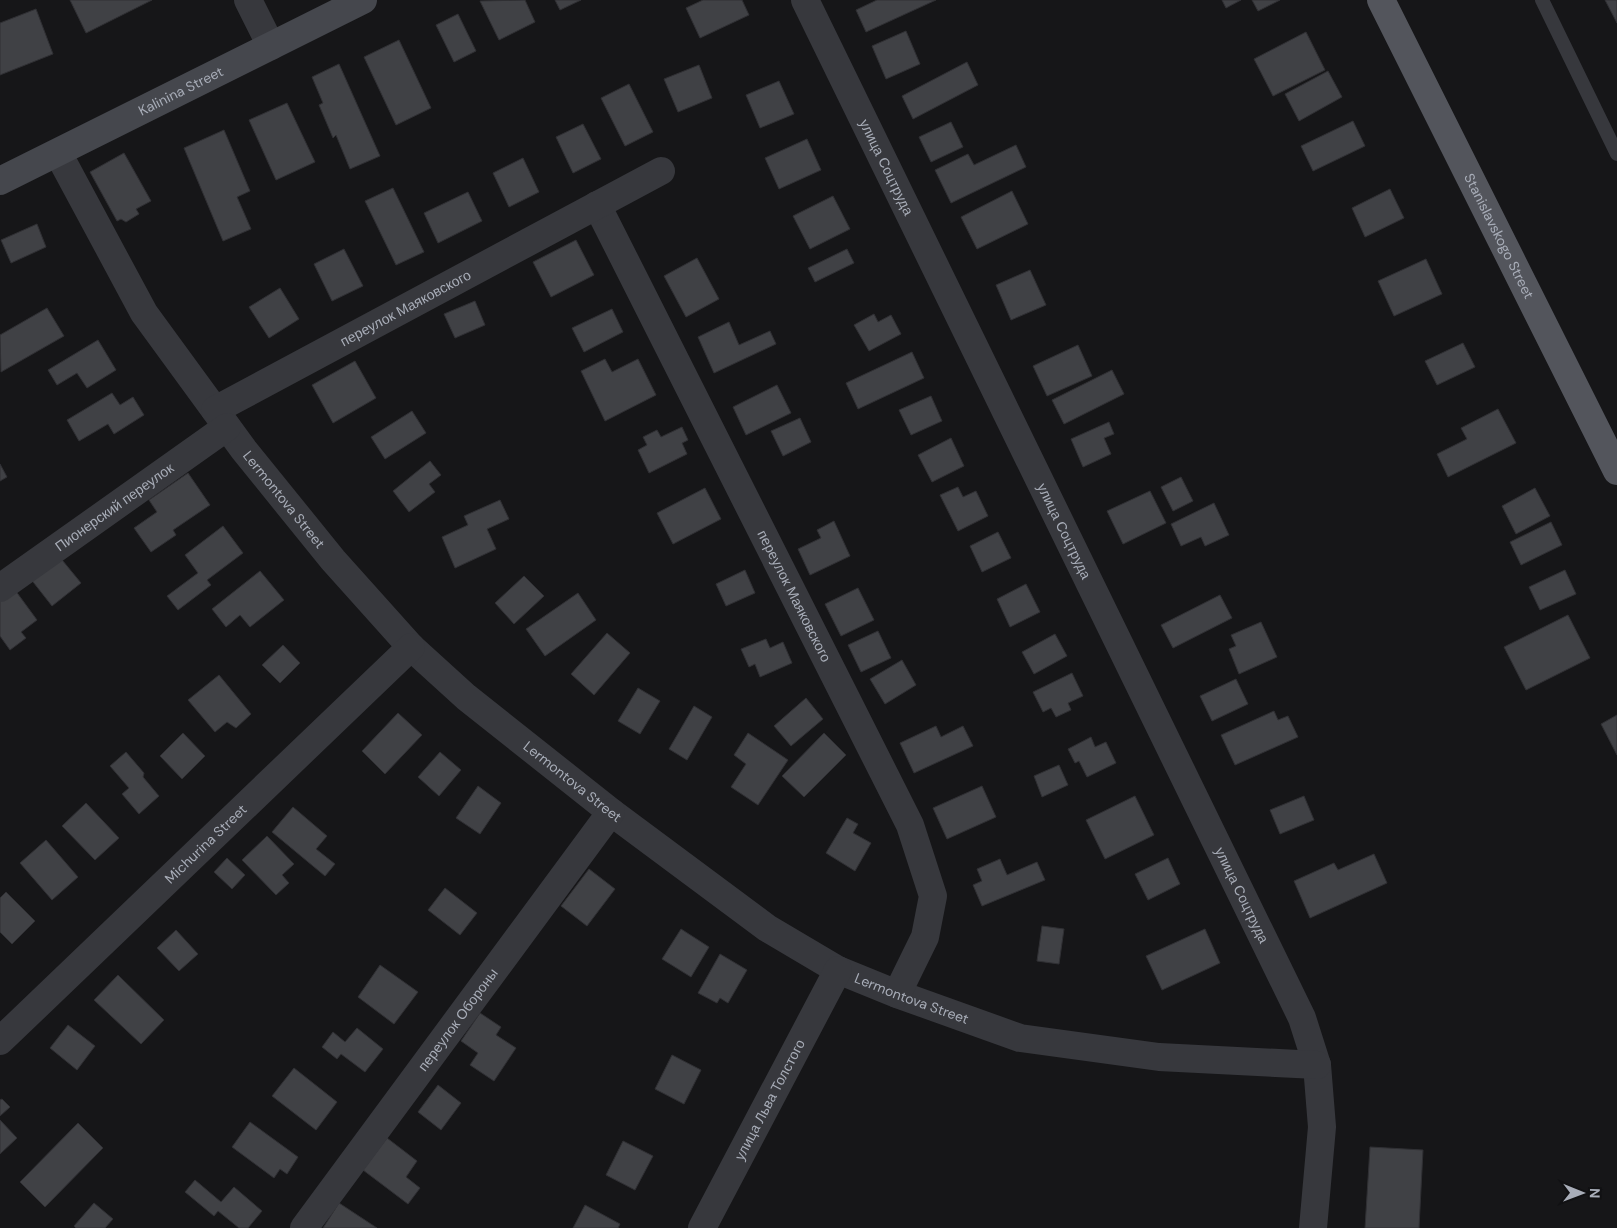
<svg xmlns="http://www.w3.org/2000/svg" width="1617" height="1228" font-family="'DM Sans',sans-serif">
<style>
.building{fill:#404145;stroke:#303034}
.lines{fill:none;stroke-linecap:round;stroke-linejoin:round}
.lane{stroke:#37383d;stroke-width:14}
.street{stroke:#37383d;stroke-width:28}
.secondary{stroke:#45474d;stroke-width:28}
.primary{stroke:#53555c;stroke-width:28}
.labels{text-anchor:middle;stroke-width:4;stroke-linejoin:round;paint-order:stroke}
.street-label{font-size:14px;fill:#a8adb8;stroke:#111113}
</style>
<rect width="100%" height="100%" fill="#161618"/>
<!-- building -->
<path class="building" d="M 70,0 L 152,0 L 86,33 Z
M 525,0 L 535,22 L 499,40 L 480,1 Z
M 555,0 L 581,0 L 560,10 Z
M 703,0 L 742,0 L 749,15 L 700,38 L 686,8 Z
M 877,0 L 936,0 L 866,32 L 856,10 Z
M 1222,0 L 1241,0 L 1226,8 Z
M 1252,0 L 1280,0 L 1258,11 Z
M 1605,0 L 1617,0 L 1617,23 Z
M 36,9 L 53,54 L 0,75 L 0,23 Z
M 458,14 L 476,51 L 454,62 L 436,25 Z
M 906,31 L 920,64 L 886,79 L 872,46 Z
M 1306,32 L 1325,70 L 1273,96 L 1254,59 Z
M 399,40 L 431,108 L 396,125 L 364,57 Z
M 967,62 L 978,85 L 913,119 L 902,96 Z
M 339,64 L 380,156 L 350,169 L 336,135 L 333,138 L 319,105 L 323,103 L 312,77 Z
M 699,65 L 712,98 L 678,112 L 664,79 Z
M 1328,71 L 1342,97 L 1299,121 L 1285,94 Z
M 779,81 L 794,114 L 760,128 L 746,95 Z
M 629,84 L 653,132 L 625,146 L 601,98 Z
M 287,103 L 315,162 L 276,180 L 249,120 Z
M 1353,121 L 1365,146 L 1313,171 L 1301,146 Z
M 951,122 L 963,147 L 931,162 L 919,137 Z
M 583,124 L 601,159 L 573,173 L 556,137 Z
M 224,130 L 250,191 L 237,197 L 251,229 L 223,241 L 184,148 Z
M 807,139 L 821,170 L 779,189 L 765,158 Z
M 1016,145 L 1026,167 L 951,203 L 935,170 L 968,154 L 974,165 Z
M 124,153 L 151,201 L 136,209 L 139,214 L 126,222 L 121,219 L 117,221 L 90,172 Z
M 523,158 L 539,192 L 509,207 L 493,173 Z
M 393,188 L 424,252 L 396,265 L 365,201 Z
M 1390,189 L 1404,218 L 1365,237 L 1352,208 Z
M 1012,191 L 1028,224 L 977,249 L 961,217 Z
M 468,192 L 482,221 L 438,243 L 424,213 Z
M 833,196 L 850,229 L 810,249 L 793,216 Z
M 37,224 L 46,247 L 11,263 L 1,240 Z
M 576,240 L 594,275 L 551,297 L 533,262 Z
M 344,249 L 363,286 L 332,301 L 314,264 Z
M 847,249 L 854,263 L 815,282 L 808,268 Z
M 697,258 L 719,299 L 686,317 L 664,276 Z
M 1426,259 L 1442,294 L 1394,316 L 1378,281 Z
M 1030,270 L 1046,305 L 1011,320 L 996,285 Z
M 280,288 L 299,319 L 269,338 L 249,307 Z
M 475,301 L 485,325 L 455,338 L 444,314 Z
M 47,308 L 64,336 L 1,372 L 0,335 Z
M 612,309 L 623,332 L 584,352 L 572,328 Z
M 874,314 L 878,322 L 891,315 L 901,334 L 869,351 L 854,325 Z
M 729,322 L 739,345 L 770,331 L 776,344 L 714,373 L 698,337 Z
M 98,340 L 116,370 L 87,388 L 77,373 L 57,385 L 48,370 Z
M 1463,343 L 1475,367 L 1437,385 L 1425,361 Z
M 1078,345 L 1092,376 L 1047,396 L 1033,366 Z
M 912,352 L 924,378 L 858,409 L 846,383 Z
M 605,359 L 612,372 L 638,359 L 656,395 L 605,421 L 581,371 Z
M 355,361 L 376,398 L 333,423 L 312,385 Z
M 1112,370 L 1124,394 L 1064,424 L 1052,400 Z
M 777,385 L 791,413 L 746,435 L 733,407 Z
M 112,393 L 120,405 L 133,397 L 144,415 L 114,434 L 108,424 L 79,441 L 67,420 Z
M 931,396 L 942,421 L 911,435 L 899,410 Z
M 1498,409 L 1516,443 L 1448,477 L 1437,454 L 1467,439 L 1461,428 Z
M 412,411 L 426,433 L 385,459 L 371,437 Z
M 800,418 L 811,442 L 783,456 L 771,431 Z
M 1109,422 L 1114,434 L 1104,438 L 1111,454 L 1083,467 L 1071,439 Z
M 682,427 L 688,440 L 682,443 L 687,454 L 649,473 L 638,450 L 647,445 L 643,437 L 657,430 L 661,437 Z
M 951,438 L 964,466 L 932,482 L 918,455 Z
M 430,461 L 441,475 L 429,484 L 435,492 L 409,512 L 393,491 Z
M 0,464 L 7,477 L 0,481 Z
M 188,473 L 210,505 L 173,530 L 176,535 L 151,552 L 134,528 L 157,512 L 149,500 Z
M 1181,477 L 1193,501 L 1173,511 L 1161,487 Z
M 958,487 L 963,497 L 976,491 L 988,516 L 958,531 L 940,495 Z
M 705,488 L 721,519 L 673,544 L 657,513 Z
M 1535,488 L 1550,516 L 1516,534 L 1502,506 Z
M 1150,491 L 1166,523 L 1123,544 L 1107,511 Z
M 500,500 L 509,519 L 487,529 L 496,549 L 455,568 L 442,537 L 468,525 L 464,516 Z
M 1214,503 L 1229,535 L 1205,546 L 1201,537 L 1181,546 L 1171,524 Z
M 834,521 L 850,556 L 810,575 L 798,549 L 821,538 L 817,530 Z
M 1551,522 L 1562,545 L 1521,565 L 1510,542 Z
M 223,526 L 243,553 L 207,580 L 211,585 L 178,610 L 167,596 L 198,573 L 185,555 Z
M 998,532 L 1011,558 L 982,572 L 970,546 Z
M 58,555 L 81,583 L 52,606 L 30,578 Z
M 745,570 L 755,593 L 726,606 L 716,584 Z
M 1565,570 L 1576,594 L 1540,610 L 1529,587 Z
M 260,571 L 284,600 L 250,627 L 240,615 L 226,627 L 212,609 Z
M 524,576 L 544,596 L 514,624 L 495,603 Z
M 1026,584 L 1040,612 L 1010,627 L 997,599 Z
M 858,588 L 874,620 L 841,636 L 825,604 Z
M 15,590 L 37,620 L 21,632 L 26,638 L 10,650 L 0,636 L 0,600 Z
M 578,593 L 596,620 L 545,656 L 526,629 Z
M 1220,595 L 1232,618 L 1173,648 L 1161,625 Z
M 1568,615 L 1590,658 L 1526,690 L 1504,647 Z
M 1261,622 L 1277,657 L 1239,674 L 1229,649 L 1236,646 L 1231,635 Z
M 878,631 L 891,658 L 861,672 L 848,645 Z
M 607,633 L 630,653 L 594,695 L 571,674 Z
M 1055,634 L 1067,656 L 1034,674 L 1022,652 Z
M 766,639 L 770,648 L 783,642 L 792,663 L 760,677 L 755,664 L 749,667 L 741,649 Z
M 283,645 L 300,663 L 280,683 L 262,665 Z
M 902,660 L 916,685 L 885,704 L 870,679 Z
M 1072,673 L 1083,696 L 1068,703 L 1071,710 L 1056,717 L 1051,708 L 1043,712 L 1033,692 Z
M 219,675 L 251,714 L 236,728 L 227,722 L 215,732 L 188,700 Z
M 1236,679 L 1248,704 L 1212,721 L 1200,696 Z
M 638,688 L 660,701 L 640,734 L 618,721 Z
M 806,698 L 823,719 L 791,746 L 774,726 Z
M 694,706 L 712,717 L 687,760 L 669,749 Z
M 1274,711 L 1278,720 L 1288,716 L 1298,737 L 1235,765 L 1221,735 Z
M 398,713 L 422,735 L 385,774 L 362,751 Z
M 1617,715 L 1617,755 L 1601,724 Z
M 936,726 L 941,737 L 963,726 L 973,746 L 914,773 L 900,743 Z
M 183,733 L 205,756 L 182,779 L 160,756 Z
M 748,733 L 788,760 L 758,805 L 731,787 L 746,764 L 734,755 Z
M 824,733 L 846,755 L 804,797 L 782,776 Z
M 1091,737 L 1095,747 L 1106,742 L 1116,763 L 1087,777 L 1079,761 L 1075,763 L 1068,749 Z
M 126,752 L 144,773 L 143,777 L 159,796 L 139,814 L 122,794 L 129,788 L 110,766 Z
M 440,752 L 461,770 L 439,796 L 418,777 Z
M 1059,765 L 1068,785 L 1042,797 L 1034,776 Z
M 478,786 L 501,803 L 480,834 L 456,818 Z
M 982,786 L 996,817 L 947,839 L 933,808 Z
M 1135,796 L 1154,835 L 1105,859 L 1086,820 Z
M 1304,796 L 1314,820 L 1280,834 L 1270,810 Z
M 86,803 L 119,838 L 95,860 L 62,826 Z
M 293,807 L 327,836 L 316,849 L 335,864 L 325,876 L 272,832 Z
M 847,818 L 858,824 L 853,833 L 871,843 L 855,871 L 826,853 Z
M 267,836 L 294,864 L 282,875 L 289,883 L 276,895 L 242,860 Z
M 46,840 L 78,877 L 52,900 L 20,863 Z
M 1374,854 L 1387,883 L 1310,918 L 1294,881 L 1334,863 L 1338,870 Z
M 227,858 L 245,875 L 232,889 L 214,872 Z
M 1168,858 L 1180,884 L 1148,900 L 1135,874 Z
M 1000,859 L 1007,875 L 1037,862 L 1045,880 L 982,906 L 973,885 L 982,881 L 977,869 Z
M 589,869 L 615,889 L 587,926 L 561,906 Z
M 445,888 L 477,913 L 460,935 L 428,910 Z
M 6,892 L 35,921 L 12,944 L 0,932 L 0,898 Z
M 1042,926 L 1064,929 L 1059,964 L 1037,961 Z
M 681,929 L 709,947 L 691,977 L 662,959 Z
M 1205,929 L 1220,963 L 1162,990 L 1146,956 Z
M 176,930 L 198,954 L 179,971 L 157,948 Z
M 720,954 L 747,970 L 728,1003 L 720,998 L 717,1003 L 698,993 Z
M 380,965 L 418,992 L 394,1024 L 358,997 Z
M 118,975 L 164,1020 L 141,1044 L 94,1000 Z
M 480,1013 L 501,1027 L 496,1035 L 516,1048 L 494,1081 L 470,1065 L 478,1053 L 461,1041 Z
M 68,1025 L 95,1046 L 77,1070 L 50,1048 Z
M 357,1028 L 383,1049 L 365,1072 L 341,1054 L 337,1059 L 322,1047 L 333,1032 L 345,1042 Z
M 672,1055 L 701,1070 L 684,1104 L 655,1089 Z
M 294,1068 L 337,1102 L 316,1130 L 272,1096 Z
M 438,1085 L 461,1103 L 441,1130 L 418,1112 Z
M 2,1099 L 10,1107 L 0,1116 L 0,1100 Z
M 0,1120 L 17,1138 L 0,1154 Z
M 250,1122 L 298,1157 L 287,1174 L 280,1169 L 274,1178 L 232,1147 Z
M 78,1123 L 103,1148 L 45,1207 L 20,1182 Z
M 387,1138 L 417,1161 L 406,1177 L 420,1188 L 408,1204 L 363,1170 Z
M 623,1141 L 653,1156 L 635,1190 L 606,1175 Z
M 1370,1147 L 1423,1150 L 1419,1228 L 1365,1228 Z
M 195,1180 L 221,1202 L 234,1187 L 262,1211 L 248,1228 L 239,1228 L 218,1211 L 214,1216 L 185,1192 Z
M 94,1203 L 113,1219 L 105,1228 L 76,1228 L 74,1226 Z
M 339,1203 L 377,1228 L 323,1228 Z
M 585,1205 L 620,1224 L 618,1228 L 573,1228 Z"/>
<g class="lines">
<!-- lane -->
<path class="lane" d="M 1542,0 L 1617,154"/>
<!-- street -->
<g class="street">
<path d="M 248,0 L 271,46"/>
<path id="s1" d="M 805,0 L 1302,1018 L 1317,1065 L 1322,1127 L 1313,1228"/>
<path id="s2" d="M 58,153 L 144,313 L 244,450 L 333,560 L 411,647 L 466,697 L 611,812 L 767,928 L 838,970 L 897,994 L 1020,1038 L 1159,1057 L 1317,1065"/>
<path id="s3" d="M 597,205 L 910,825 L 933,896 L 925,937 L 897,994"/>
<path id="s4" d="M 215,410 L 661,171"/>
<path id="s5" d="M 0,588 L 227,427"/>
<path id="s6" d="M 0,1041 L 411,647"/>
<path id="s7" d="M 304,1228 L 611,812"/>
<path id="s8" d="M 702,1228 L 838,970"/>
</g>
<!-- secondary -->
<path class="secondary" id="s9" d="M 0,181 L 363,0"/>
<!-- primary -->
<path class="primary" id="s10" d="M 1381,0 L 1617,471"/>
</g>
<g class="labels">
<!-- street labels -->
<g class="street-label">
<text dy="5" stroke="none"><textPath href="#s9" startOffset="202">Kalinina Street</textPath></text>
<text dy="5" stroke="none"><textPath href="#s1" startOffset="186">улица Соцтруда</textPath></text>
<text dy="5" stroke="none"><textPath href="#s10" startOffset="264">Stanislavskogo Street</textPath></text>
<text dy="5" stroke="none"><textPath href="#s4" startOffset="216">переулок Маяковского</textPath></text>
<text dy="5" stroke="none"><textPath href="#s2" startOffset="415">Lermontova Street</textPath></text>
<text dy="5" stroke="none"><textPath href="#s5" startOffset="140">Пионерский переулок</textPath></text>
<text dy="5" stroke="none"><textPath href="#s1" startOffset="591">улица Соцтруда</textPath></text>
<text dy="5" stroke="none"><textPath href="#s3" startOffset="438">переулок Маяковского</textPath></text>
<text dy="5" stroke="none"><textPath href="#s2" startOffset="820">Lermontova Street</textPath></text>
<text dy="5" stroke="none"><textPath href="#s6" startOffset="285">Michurina Street</textPath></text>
<text dy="5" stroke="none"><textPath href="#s1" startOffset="996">улица Соцтруда</textPath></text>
<text dy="5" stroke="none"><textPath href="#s2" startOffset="1225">Lermontova Street</textPath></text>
<text dy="5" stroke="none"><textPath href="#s7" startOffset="259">переулок Обороны</textPath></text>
<text dy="5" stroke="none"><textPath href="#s8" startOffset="145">улица Льва Толстого</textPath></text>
</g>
</g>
<!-- north arrow -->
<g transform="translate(1582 1193) rotate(91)" stroke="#111113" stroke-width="4" paint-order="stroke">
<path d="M0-4L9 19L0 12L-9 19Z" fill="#a8adb8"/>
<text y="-8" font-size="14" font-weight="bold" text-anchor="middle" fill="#a8adb8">N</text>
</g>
</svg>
